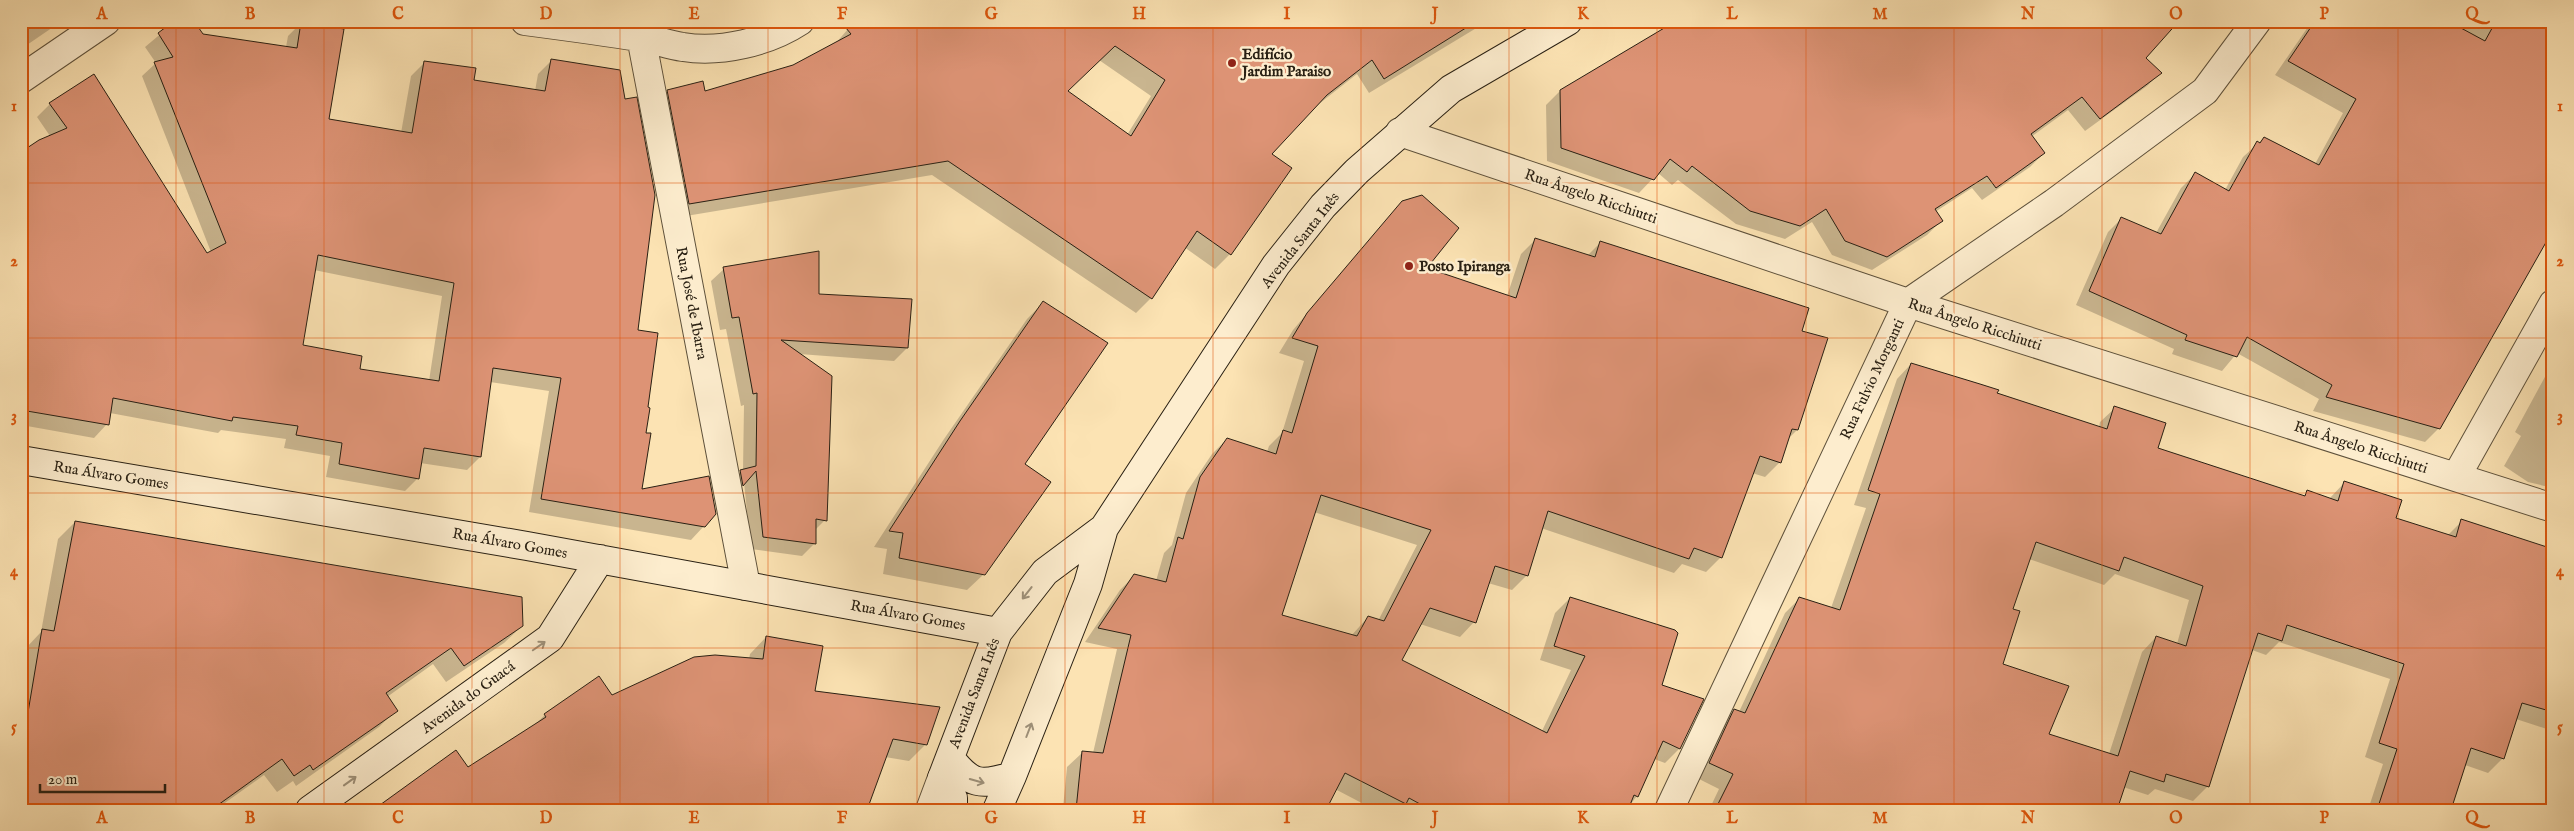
<svg xmlns="http://www.w3.org/2000/svg" width="2574" height="831" font-family="'IM FELL English',serif">
<style>
.shadow{fill:#0003;fill-rule:evenodd}
.building{fill:#dd9375;stroke:#292013;fill-rule:evenodd}
.lines{fill:none;stroke-linecap:round;stroke-linejoin:round}
.street-casing{stroke:#5e513b;stroke-width:30}
.secondary-casing{stroke:#292013;stroke-width:30}
.street{stroke:#fdedce;stroke-width:28}
.secondary{stroke:#fdedce;stroke-width:28}
.oneway{stroke:#9e917a}
.grid{fill:none;stroke:#de560c;stroke-width:1;stroke-opacity:0.55}
.poi-dot{fill:#8f2418;stroke:#fdedce;stroke-width:2}
.labels{text-anchor:middle;stroke-width:5;stroke-linejoin:round;paint-order:stroke}
.poi-label{font-size:15px;font-weight:bold;fill:#292013;stroke:#fdedce;text-anchor:start}
.street-label{font-size:15px;fill:#292013;stroke:#fdedce}
.neatline{fill:none;stroke:#de560c;stroke-width:2}
.grid-label{font-size:16px;text-anchor:middle;font-weight:bold;fill:#de560c}
</style>
<rect width="100%" height="100%" fill="#fce3b3"/>
<filter id="stains"><feTurbulence type="fractalNoise" baseFrequency=".004" numOctaves="4"/><feColorMatrix values="0 0 0 0 .2 0 0 0 0 .09 0 0 0 0 .02 0 0 0 .5 -.17"/></filter>
<radialGradient id="worn" r=".72"><stop offset=".6" stop-color="#630" stop-opacity="0"/><stop offset="1" stop-color="#630" stop-opacity=".3"/></radialGradient>
<!-- shadow -->
<path class="shadow" d="M 21,21 L 62,21 L 21,49 Z
M 176,21 L 202,35 L 286,47 L 288,36 L 301,23 L 328,120 L 401,133 L 411,76 L 424,63 L 473,81 L 535,91 L 538,74 L 551,61 L 637,331 L 645,434 L 640,490 L 704,526 L 691,540 L 529,512 L 549,391 L 490,382 L 480,457 L 467,470 L 420,463 L 418,478 L 405,491 L 326,477 L 330,456 L 284,448 L 286,439 L 221,430 L 218,433 L 110,413 L 107,424 L 94,438 L 27,426 L 50,136 L 37,117 L 50,104 L 206,254 L 211,252 L 142,76 L 156,63 L 145,47 ZM 314,270 L 442,296 L 429,381 L 358,370 L 301,346 Z
M 855,21 L 1488,21 L 1369,93 L 1357,74 L 1315,107 L 1270,154 L 1230,254 L 1215,269 L 1184,247 L 1151,298 L 1136,313 L 932,175 L 674,218 L 653,106 L 668,91 L 704,92 L 793,67 L 835,44 ZM 1099,60 L 1151,96 L 1127,135 L 1066,92 Z
M 2312,21 L 2553,21 L 2439,428 L 2425,442 L 2313,411 L 2319,399 L 2237,353 L 2222,371 L 2172,354 L 2174,349 L 2076,305 L 2108,232 L 2122,218 L 2156,233 L 2181,188 L 2195,174 L 2225,190 L 2243,157 L 2264,138 L 2315,164 L 2343,113 L 2275,75 Z
M 2144,58 L 2160,73 L 2147,86 L 2085,131 L 2068,110 L 2031,137 L 2044,153 L 2030,167 L 1982,200 L 1972,188 L 1935,212 L 1941,221 L 1927,235 L 1872,270 L 1832,255 L 1812,222 L 1785,239 L 1736,224 L 1678,180 L 1672,185 L 1658,173 L 1639,193 L 1547,161 L 1546,105 L 1560,91 Z
M 1402,202 L 1424,269 L 1507,296 L 1521,254 L 1536,239 L 1587,256 L 1601,242 L 1800,332 L 1797,430 L 1787,440 L 1780,462 L 1765,477 L 1752,473 L 1721,557 L 1706,572 L 1682,564 L 1674,573 L 1541,528 L 1527,575 L 1512,590 L 1488,583 L 1474,622 L 1460,637 L 1420,624 L 1401,660 L 1542,731 L 1571,670 L 1540,660 L 1555,613 L 1570,598 L 1661,686 L 1702,700 L 1679,749 L 1665,763 L 1654,759 L 1637,796 L 1626,810 L 1375,810 L 1335,789 L 1324,810 L 1055,810 L 1063,808 L 1067,767 L 1082,753 L 1093,753 L 1117,649 L 1085,642 L 1120,590 L 1135,575 L 1156,581 L 1164,553 L 1172,545 L 1186,493 L 1212,454 L 1227,439 L 1267,452 L 1269,446 L 1282,433 L 1304,361 L 1279,353 L 1293,330 ZM 1314,512 L 1417,545 L 1378,621 L 1368,617 L 1351,636 L 1281,616 Z
M 724,269 L 818,295 L 907,348 L 894,361 L 799,354 L 825,520 L 815,530 L 815,543 L 802,556 L 751,549 L 744,483 L 730,497 L 727,484 L 743,470 L 744,405 L 741,406 L 726,329 L 720,330 L 711,281 Z
M 1044,302 L 1023,465 L 984,574 L 967,590 L 883,574 L 887,549 L 874,547 L 944,439 L 1027,319 Z
M 2553,362 L 2553,488 L 2528,482 L 2504,466 L 2521,436 L 2515,432 Z
M 1911,364 L 2099,427 L 2100,422 L 2115,408 L 2157,448 L 2303,497 L 2308,492 L 2329,499 L 2345,482 L 2395,519 L 2447,536 L 2462,521 L 2553,550 L 2553,731 L 2516,719 L 2503,758 L 2488,773 L 2465,765 L 2450,810 L 2368,810 L 2383,764 L 2365,757 L 2390,679 L 2279,642 L 2266,655 L 2252,650 L 2208,786 L 2193,801 L 2155,789 L 2148,795 L 2123,787 L 2116,810 L 1709,810 L 1719,789 L 1695,777 L 1720,725 L 1734,710 L 1739,712 L 1785,613 L 1800,598 L 1831,608 L 1866,508 L 1854,505 L 1897,379 ZM 2029,559 L 2104,585 L 2115,574 L 2189,600 L 2177,644 L 2156,637 L 2142,652 L 2109,754 L 2047,734 L 2001,665 L 2012,610 Z
M 75,522 L 522,626 L 504,643 L 446,682 L 433,664 L 387,697 L 396,710 L 379,727 L 296,786 L 293,781 L 277,792 L 264,775 L 215,810 L 21,810 L 21,674 L 26,648 L 41,632 L 58,539 Z
M 766,637 L 813,692 L 926,744 L 909,761 L 885,757 L 467,768 L 530,729 L 545,715 L 749,659 L 750,654 Z
M 2228,804 L 2247,810 L 2222,810 Z"/>
<!-- building -->
<path class="building" d="M 174,21 L 194,21 L 203,34 L 297,48 L 301,22 L 344,29 L 329,119 L 412,133 L 424,61 L 476,68 L 474,80 L 545,91 L 551,59 L 620,70 L 625,99 L 637,97 L 655,195 L 638,330 L 658,333 L 648,407 L 650,408 L 646,433 L 651,433 L 642,489 L 709,476 L 716,514 L 705,527 L 541,499 L 561,378 L 493,368 L 481,457 L 424,448 L 419,479 L 339,464 L 342,443 L 296,435 L 298,426 L 233,417 L 232,421 L 113,398 L 109,425 L 21,410 L 21,152 L 39,140 L 67,128 L 49,103 L 94,74 L 207,253 L 226,243 L 154,62 L 173,57 L 158,33 ZM 318,255 L 454,283 L 439,381 L 360,369 L 362,356 L 303,345 Z
M 840,21 L 1477,21 L 1384,79 L 1372,60 L 1327,95 L 1272,154 L 1292,168 L 1231,255 L 1197,231 L 1152,299 L 948,161 L 689,204 L 667,90 L 703,81 L 705,91 L 793,65 L 851,34 ZM 1115,46 L 1165,80 L 1131,136 L 1068,91 Z
M 1676,21 L 2179,21 L 2146,58 L 2162,73 L 2100,119 L 2082,97 L 2031,134 L 2045,153 L 1996,188 L 1987,176 L 1935,209 L 1943,221 L 1887,257 L 1845,241 L 1826,209 L 1800,226 L 1750,211 L 1692,166 L 1687,172 L 1670,159 L 1654,180 L 1561,148 L 1560,90 Z
M 2315,21 L 2448,21 L 2485,41 L 2496,21 L 2553,21 L 2553,230 L 2440,429 L 2326,397 L 2332,385 L 2247,337 L 2237,357 L 2185,340 L 2187,335 L 2089,291 L 2121,217 L 2161,234 L 2195,172 L 2229,191 L 2257,141 L 2260,143 L 2264,137 L 2319,165 L 2356,99 L 2288,61 Z
M 1422,195 L 1459,228 L 1427,268 L 1516,298 L 1535,238 L 1595,257 L 1600,241 L 1809,308 L 1802,331 L 1828,338 L 1798,430 L 1792,429 L 1781,463 L 1760,456 L 1722,558 L 1694,548 L 1689,559 L 1548,511 L 1528,576 L 1495,566 L 1476,623 L 1430,608 L 1402,660 L 1547,733 L 1585,656 L 1554,646 L 1570,597 L 1675,630 L 1678,633 L 1662,685 L 1704,699 L 1680,749 L 1663,741 L 1638,797 L 1634,795 L 1628,810 L 1431,810 L 1409,798 L 1406,804 L 1345,773 L 1326,810 L 1076,810 L 1082,751 L 1103,753 L 1131,635 L 1098,628 L 1134,574 L 1166,582 L 1178,537 L 1183,539 L 1200,477 L 1227,438 L 1276,454 L 1283,430 L 1292,433 L 1318,346 L 1292,338 L 1307,313 L 1402,201 ZM 1321,495 L 1431,530 L 1384,621 L 1368,616 L 1357,636 L 1282,615 Z
M 819,251 L 819,294 L 912,299 L 908,348 L 781,340 L 832,376 L 827,521 L 816,519 L 816,544 L 763,537 L 756,471 L 743,486 L 740,470 L 756,466 L 757,393 L 753,394 L 739,317 L 732,318 L 723,267 Z
M 1043,301 L 1108,343 L 1025,464 L 1051,482 L 985,575 L 899,558 L 903,533 L 889,531 L 960,421 Z
M 1911,363 L 1980,384 L 1999,390 L 1997,393 L 2107,429 L 2114,406 L 2166,423 L 2158,448 L 2305,496 L 2307,490 L 2338,501 L 2344,481 L 2402,500 L 2396,518 L 2456,537 L 2461,519 L 2553,549 L 2553,712 L 2522,703 L 2504,759 L 2471,748 L 2451,810 L 2377,810 L 2397,749 L 2379,743 L 2404,664 L 2287,625 L 2282,641 L 2258,633 L 2209,787 L 2166,774 L 2164,782 L 2130,771 L 2117,810 L 1715,810 L 1733,774 L 1709,763 L 1734,709 L 1745,713 L 1799,597 L 1840,610 L 1880,494 L 1868,490 ZM 2036,542 L 2119,571 L 2124,557 L 2203,586 L 2186,646 L 2156,636 L 2118,756 L 2049,734 L 2069,686 L 2003,664 L 2020,611 L 2013,609 Z
M 75,521 L 522,597 L 523,626 L 464,666 L 451,648 L 386,693 L 398,711 L 313,770 L 310,765 L 294,776 L 282,759 L 211,810 L 21,810 L 21,754 L 42,629 L 54,631 Z
M 766,636 L 823,646 L 815,691 L 940,707 L 927,745 L 893,739 L 867,810 L 373,810 L 456,750 L 468,767 L 546,717 L 544,714 L 599,676 L 612,695 L 694,657 L 715,655 L 763,659 Z"/>
<g class="lines">
<!-- street casing -->
<g class="street-casing">
<path id="street" d="M 525,21 C 563,26 601,31 639,37 C 654,39 668,45 683,47 C 721,53 768,42 800,21
M 638,21 L 746,586
M 21,79 L 106,21
M 1400,132 L 1908,303 L 2553,508
M 2456,477 L 2553,304
M 930,810 L 942,778
M 1669,810 L 1908,303 L 2054,203 L 2205,91 L 2257,21"/>
</g>
<!-- secondary casing -->
<g class="secondary-casing">
<path id="secondary" d="M 21,460 L 527,546 L 998,632
M 950,758 C 971,785 980,786 1012,776
M 310,810 L 550,638 L 600,559
M 953,810 L 953,798 L 942,778 L 998,632 L 1045,572 L 1104,528
M 997,810 L 1012,776 L 1088,584 L 1104,528 L 1276,265 L 1323,206 L 1357,171 L 1451,89 L 1568,21"/>
</g>
<!-- street -->
<use href="#street" class="street"/>
<!-- secondary -->
<use href="#secondary" class="secondary"/>
</g>
<!-- one-way arrows -->
<defs><path id="oneway-shaft" d="M-6 0H5M1.5-3L5.5 0L1.5 3" fill="none" stroke-width="1.6" stroke-linecap="round" stroke-linejoin="round" transform="scale(1.25)"/></defs>
<g class="oneway">
<use href="#oneway-shaft" transform="translate(1027 593) rotate(128)"/>
<use href="#oneway-shaft" transform="translate(539 646) rotate(-35)"/>
<use href="#oneway-shaft" transform="translate(1029 730) rotate(-69)"/>
<use href="#oneway-shaft" transform="translate(350 781) rotate(-36)"/>
<use href="#oneway-shaft" transform="translate(977 781) rotate(16)"/>
</g>
<!-- grid -->
<path class="grid" d="M 176,21 L 176,810M 324,21 L 324,810M 472,21 L 472,810M 620,21 L 620,810M 768,21 L 768,810M 917,21 L 917,810M 1065,21 L 1065,810M 1213,21 L 1213,810M 1361,21 L 1361,810M 1509,21 L 1509,810M 1657,21 L 1657,810M 1806,21 L 1806,810M 1954,21 L 1954,810M 2102,21 L 2102,810M 2250,21 L 2250,810M 2398,21 L 2398,810M 21,183 L 2553,183M 21,338 L 2553,338M 21,493 L 2553,493M 21,648 L 2553,648"/>
<!-- markers -->
<g class="poi-dot">
<circle cx="1232" cy="63" r="5"/>
<circle cx="1409" cy="266" r="5"/>
</g>
<g class="labels">
<!-- poi labels -->
<g class="poi-label">
<text x="1242" y="59">Edifício<tspan x="1242" dy="17">Jardim Paraiso</tspan></text>
<text x="1419" y="271">Posto Ipiranga</text>
</g>
<!-- street labels -->
<g class="street-label">
<text transform="translate(1591 196) rotate(19)" y="5">Rua Ângelo Ricchiutti</text>
<text transform="translate(1300 240) rotate(-52)" y="5">Avenida Santa Inês</text>
<text transform="translate(692 303) rotate(79)" y="5">Rua José de Ibarra</text>
<text transform="translate(1975 324) rotate(18)" y="5">Rua Ângelo Ricchiutti</text>
<text transform="translate(1872 379) rotate(-65)" y="5">Rua Fulvio Morganti</text>
<text transform="translate(2361 447) rotate(18)" y="5">Rua Ângelo Ricchiutti</text>
<text transform="translate(111 475) rotate(9)" y="5">Rua Álvaro Gomes</text>
<text transform="translate(510 543) rotate(10)" y="5">Rua Álvaro Gomes</text>
<text transform="translate(908 615) rotate(10)" y="5">Rua Álvaro Gomes</text>
<text transform="translate(974 693) rotate(-69)" y="5">Avenida Santa Inês</text>
<text transform="translate(468 697) rotate(-36)" y="5">Avenida do Guacá</text>
</g>
</g>
<!-- margin -->
<rect width="2574" height="831" fill="none" stroke="#fce3b3" stroke-width="55"/>
<!-- scale -->
<path d="M40 784v8h125v-8" fill="none" stroke="#292013" stroke-width="2.5"/>
<text x="48" y="784" font-size="15" fill="#292013" stroke="#fdedce" stroke-width="4" paint-order="stroke">20 m</text>
<rect x="28" y="28" width="2518" height="776" class="neatline"/>
<g class="grid-label">
<text x="102" y="19">A</text>
<text x="250" y="19">B</text>
<text x="398" y="19">C</text>
<text x="546" y="19">D</text>
<text x="694" y="19">E</text>
<text x="842" y="19">F</text>
<text x="991" y="19">G</text>
<text x="1139" y="19">H</text>
<text x="1287" y="19">I</text>
<text x="1435" y="19">J</text>
<text x="1583" y="19">K</text>
<text x="1732" y="19">L</text>
<text x="1880" y="19">M</text>
<text x="2028" y="19">N</text>
<text x="2176" y="19">O</text>
<text x="2324" y="19">P</text>
<text x="2472" y="19">Q</text>
<text x="14" y="111">1</text>
<text x="2560" y="111">1</text>
<text x="14" y="266">2</text>
<text x="2560" y="266">2</text>
<text x="14" y="421">3</text>
<text x="2560" y="421">3</text>
<text x="14" y="576">4</text>
<text x="2560" y="576">4</text>
<text x="14" y="732">5</text>
<text x="2560" y="732">5</text>
<text x="102" y="823">A</text>
<text x="250" y="823">B</text>
<text x="398" y="823">C</text>
<text x="546" y="823">D</text>
<text x="694" y="823">E</text>
<text x="842" y="823">F</text>
<text x="991" y="823">G</text>
<text x="1139" y="823">H</text>
<text x="1287" y="823">I</text>
<text x="1435" y="823">J</text>
<text x="1583" y="823">K</text>
<text x="1732" y="823">L</text>
<text x="1880" y="823">M</text>
<text x="2028" y="823">N</text>
<text x="2176" y="823">O</text>
<text x="2324" y="823">P</text>
<text x="2472" y="823">Q</text>
</g>
<rect width="100%" height="100%" filter="url(#stains)"/>
<rect width="100%" height="100%" fill="url(#worn)"/>
</svg>
